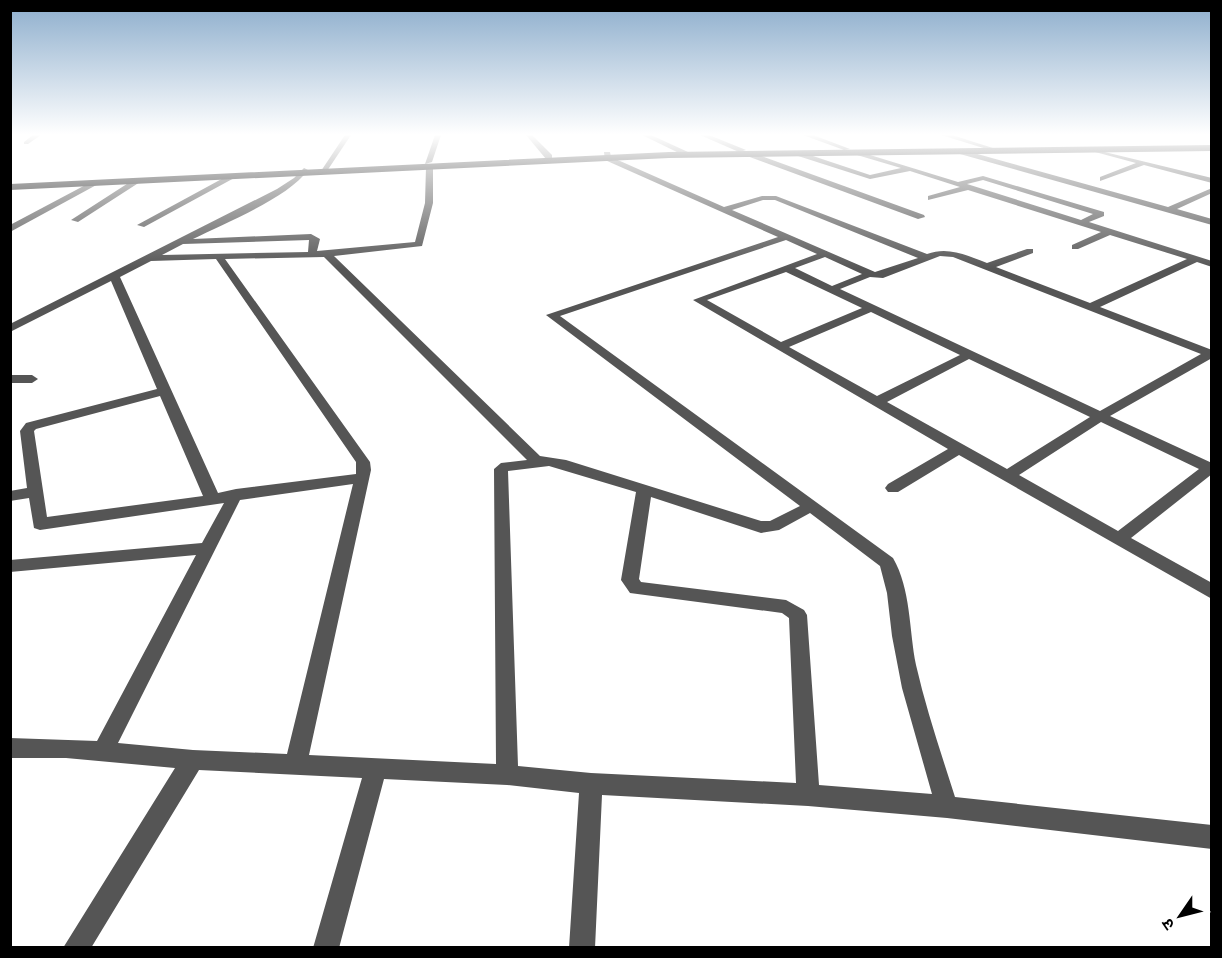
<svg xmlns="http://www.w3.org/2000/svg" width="1222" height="958" font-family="Karla,'Noto Sans Devanagari',sans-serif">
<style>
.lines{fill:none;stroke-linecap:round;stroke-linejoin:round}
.minor{fill:#555;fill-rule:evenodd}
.highway{fill:#000;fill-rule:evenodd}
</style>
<rect width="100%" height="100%" fill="#fff"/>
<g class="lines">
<!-- minor -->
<path class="minor" d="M 33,135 L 41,135 L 28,144 L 24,144 L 24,142 Z
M 345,135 L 351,135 L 327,171 L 321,171 Z
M 435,135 L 441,135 L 432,162 L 425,164 Z
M 526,135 L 532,135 L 552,155 L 552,159 L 546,159 Z
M 642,135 L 651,135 L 688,152 L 681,154 Z
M 700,135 L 709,135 L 746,150 L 739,152 Z
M 803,135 L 813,135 L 850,149 L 844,150 Z
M 941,135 L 952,135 L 996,149 L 990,150 Z
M 1084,147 L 1212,178 L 1212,183 L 1144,165 L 1100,181 L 1100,177 L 1136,163 L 1084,149 Z
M 963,150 L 1168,207 L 1212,188 L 1212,193 L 1177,209 L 1212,219 L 1212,225 L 960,154 Z
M 798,151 L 870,175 L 901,168 L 857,155 L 857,151 L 958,182 L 983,176 L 1104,212 L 1104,216 L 1089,222 L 1212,261 L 1212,267 L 1197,262 L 1100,307 L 1212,350 L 1212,358 L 1110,416 L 1212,463 L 1212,474 L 1131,538 L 1212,583 L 1212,599 L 959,455 L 898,492 L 888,492 L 885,488 L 888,484 L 948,449 L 693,300 L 817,254 L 786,240 L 560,316 L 893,558 C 911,589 909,630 916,665 C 926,709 941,753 955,797 L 1212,825 L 1212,849 L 947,818 L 808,806 L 602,795 L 595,948 L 569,948 L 579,793 L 507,785 L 384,779 L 339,948 L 313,948 L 362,778 L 199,770 L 91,948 L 63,948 L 175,768 L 66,758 L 10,758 L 10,738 L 97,741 L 196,555 L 10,572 L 10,560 L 202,543 L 224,503 L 40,530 L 34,528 L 29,498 L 10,501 L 10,491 L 27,488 L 20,431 L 26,423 L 157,389 L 111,281 L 10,332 L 10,324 L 277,189 L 294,178 L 304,168 L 308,170 C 288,198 225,223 193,239 L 311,234 L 320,239 L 317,251 L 415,242 L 425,203 L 426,167 L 433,165 L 433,203 L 422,246 L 334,256 L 540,456 L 566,460 L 761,521 L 770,521 L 800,506 L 546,315 L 778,237 L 605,160 L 604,152 L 610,152 L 611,157 L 724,207 L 762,196 L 776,196 L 927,254 C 948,246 966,255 987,263 L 1027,249 L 1033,249 L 1033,253 L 996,267 L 1090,303 L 1187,259 L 1110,235 L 1078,249 L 1072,249 L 1072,245 L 1101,232 L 968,190 L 928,200 L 928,196 L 960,187 L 910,171 L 870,179 L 795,155 ZM 983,180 L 1093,214 L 1081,220 L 967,184 ZM 763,200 L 775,200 L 918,258 L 875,272 L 732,210 ZM 309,240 L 308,252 L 162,255 L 183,244 ZM 940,256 L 953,257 L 1201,354 L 1100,411 L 840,289 L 870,277 L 883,278 ZM 324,257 L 527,460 L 501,463 L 494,469 L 496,764 L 309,755 L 371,470 L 370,462 L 225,259 ZM 825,257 L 862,274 L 832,286 L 795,268 ZM 216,259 L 356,462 L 356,474 L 236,489 L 218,493 L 120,277 L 151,261 ZM 786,272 L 862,308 L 781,342 L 707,300 ZM 871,312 L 960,355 L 877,396 L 789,347 ZM 969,359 L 1090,417 L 1007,469 L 887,402 ZM 160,396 L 203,496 L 47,517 L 34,431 L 36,429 ZM 1101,422 L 1199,469 L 1118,531 L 1019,475 ZM 549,466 L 636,492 L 621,580 L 630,593 L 782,613 L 789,618 L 796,783 L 591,773 L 518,766 L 508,471 ZM 353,484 L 287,754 L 193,750 L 118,743 L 240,500 ZM 651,497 L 761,533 L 779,530 L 810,513 L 880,566 L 887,593 L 892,636 L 902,688 L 932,794 L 819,785 L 807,615 L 804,610 L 786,600 L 641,582 L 639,579 Z
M 750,152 L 924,215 L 925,217 L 918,219 L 747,156 Z
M 229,175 L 236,177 L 144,227 L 137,225 Z
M 133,180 L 140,182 L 78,222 L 71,220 Z
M 93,181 L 100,183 L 10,232 L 10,225 Z
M 10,375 L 32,375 L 38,379 L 32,383 L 10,383 Z"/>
<!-- highway -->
<path class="highway" d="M 1212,145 L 1212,151 L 669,158 L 10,190 L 10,184 L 669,152 Z"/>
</g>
<!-- sky -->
<linearGradient id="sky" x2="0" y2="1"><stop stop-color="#8cadcc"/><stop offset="0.5" stop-color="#fff"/><stop offset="1" stop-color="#fff" stop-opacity="0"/></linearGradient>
<rect width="1222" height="269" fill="url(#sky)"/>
<!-- border -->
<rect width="1222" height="958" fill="none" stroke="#000000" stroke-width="24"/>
<!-- north arrow -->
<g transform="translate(1180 916) rotate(235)" stroke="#ffffff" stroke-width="4.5" paint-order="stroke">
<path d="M0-4.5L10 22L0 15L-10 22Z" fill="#000000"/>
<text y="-9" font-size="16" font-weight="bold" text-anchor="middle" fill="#000000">उ</text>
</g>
</svg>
